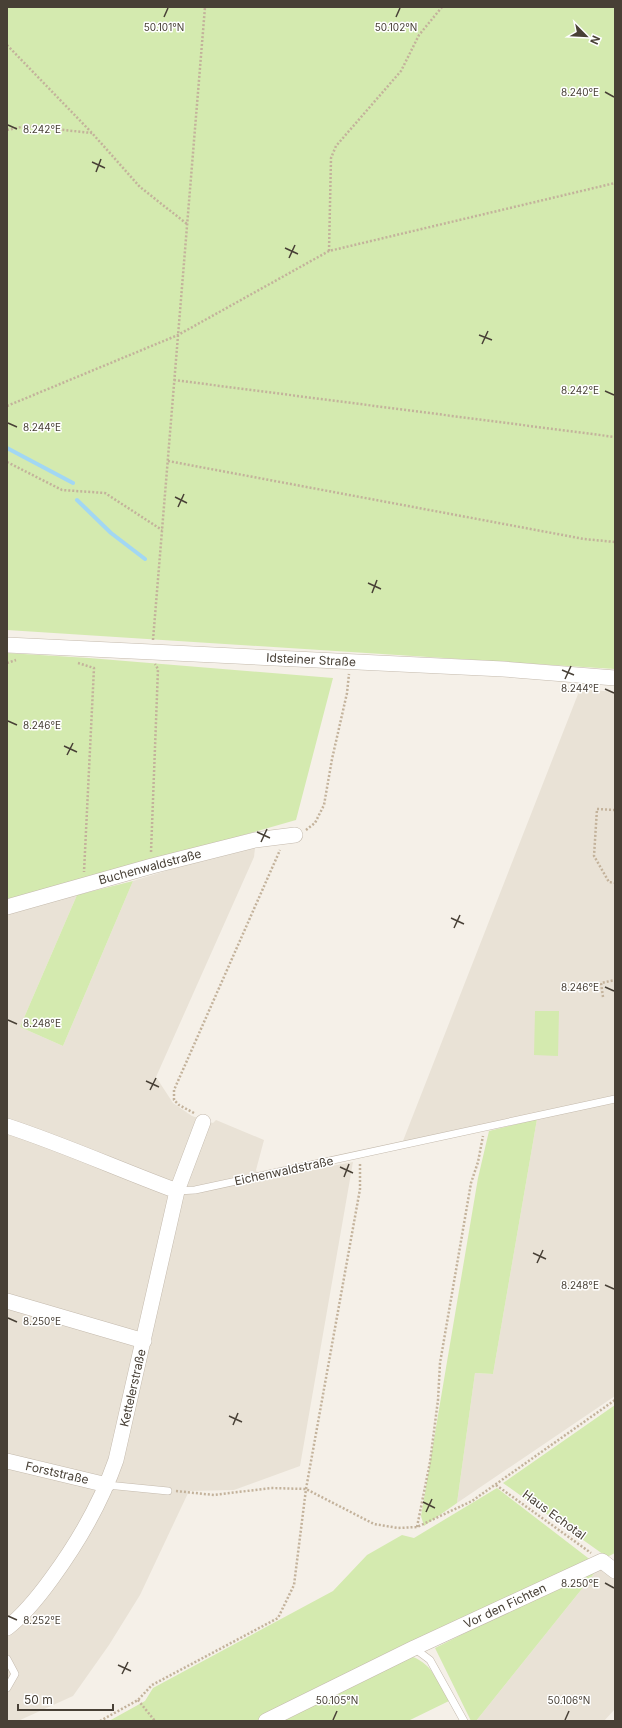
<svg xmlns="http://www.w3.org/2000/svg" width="622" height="1728" font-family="Inter,sans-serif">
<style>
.residential{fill:#e9e2d6}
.green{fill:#d4eaaf}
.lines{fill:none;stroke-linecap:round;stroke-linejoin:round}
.stream{stroke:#a2d7f3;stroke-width:4}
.service-casing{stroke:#c4baad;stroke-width:8}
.minor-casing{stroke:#c4baad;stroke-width:16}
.path{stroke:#c3b29b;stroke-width:2.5;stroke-dasharray:2 2;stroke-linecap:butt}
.service{stroke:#fff;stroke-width:7}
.minor{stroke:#fff;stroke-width:15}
.ticks{fill:none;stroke:#484036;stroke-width:1.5}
.labels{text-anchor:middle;stroke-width:3;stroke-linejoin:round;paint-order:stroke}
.street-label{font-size:12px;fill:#484036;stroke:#fff}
.ticks-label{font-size:10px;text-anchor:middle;fill:#484036;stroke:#fff;stroke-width:3;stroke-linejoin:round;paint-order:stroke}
</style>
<rect width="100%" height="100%" fill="#f5f0e8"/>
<!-- residential -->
<path class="residential" d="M 580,689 L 615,692 L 615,1096 L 401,1146 Z
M 250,845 L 254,846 L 255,848 L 254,857 L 156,1077 L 173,1103 L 192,1116 L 213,1123 L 216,1120 L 264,1140 L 256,1170 L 258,1180 L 353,1162 L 300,1466 L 234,1490 L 189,1491 L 140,1595 L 109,1645 L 73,1696 L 18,1721 L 7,1721 L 7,912 L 77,895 L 20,1027 L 63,1046 L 133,881 Z
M 615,1102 L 615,1396 L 457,1503 L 475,1373 L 493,1374 L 537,1119 Z
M 601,1565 L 615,1577 L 615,1709 L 604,1721 L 476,1721 Z"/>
<!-- green -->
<path class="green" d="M 7,7 L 615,7 L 615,669 L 7,630 Z
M 7,653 L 89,658 L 333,678 L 296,820 L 7,903 Z
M 133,881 L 63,1046 L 20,1027 L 77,895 Z
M 535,1011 L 559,1011 L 558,1056 L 534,1055 Z
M 537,1119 L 493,1374 L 475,1373 L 457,1503 L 424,1526 L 421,1516 L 478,1178 L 489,1131 Z
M 615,1405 L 615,1553 L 607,1557 L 503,1483 Z
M 497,1488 L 592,1561 L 265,1721 L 109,1721 L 145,1701 L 153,1688 L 333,1591 L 367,1555 L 402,1535 L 414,1538 Z
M 601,1565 L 476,1721 L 471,1721 L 435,1648 Z
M 413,1657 C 433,1665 439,1683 449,1701 L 408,1721 L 277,1721 Z"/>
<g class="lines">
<!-- stream -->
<path class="stream" d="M 7,448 L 73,483
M 77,500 L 111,533 L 145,559"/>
<!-- service casing -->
<g class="service-casing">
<path id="service" d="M 177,1191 L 195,1190 L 615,1099
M 107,1485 L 168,1491
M 414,1648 L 430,1660 L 464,1721
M 7,1659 L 15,1674 L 7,1688"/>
</g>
<!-- minor casing -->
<g class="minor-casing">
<path id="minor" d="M 7,645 L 503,669 L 615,678
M 7,907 L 152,866 L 255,840 L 295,835
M 7,1126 C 65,1145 120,1170 177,1191
M 7,1301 L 144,1341
M 7,1461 L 107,1485
M 7,1628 C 25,1614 39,1596 52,1578 C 79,1541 101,1503 116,1460 L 177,1191 L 203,1122
M 266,1721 L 414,1648 L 602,1561 L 615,1571"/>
</g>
<!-- path -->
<path class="path" d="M 7,45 L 92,133 L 140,187 L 187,224
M 7,130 L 26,126 L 92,133
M 329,251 L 331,158 L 336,146 L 401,71 L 419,35 L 442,7
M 174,380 L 615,437
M 7,406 L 178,335 L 329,251 L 615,183
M 168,461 L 584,539 L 615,542
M 7,462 L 62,490 L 105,493 L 162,530
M 153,640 L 205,7
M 7,663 L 16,660
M 78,663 L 94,668 L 84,872
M 615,810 L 597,809 L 594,856 L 609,882 L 615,883
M 306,830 L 315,823 L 324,805 L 332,759 L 347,693 L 349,674
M 151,852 L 158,669 L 155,664
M 603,997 L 601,983 L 615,980
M 194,1113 L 179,1105 L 174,1100 L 174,1090 L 280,850
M 496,1485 L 591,1553
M 176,1491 L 214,1495 L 271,1488 L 306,1489 L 374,1524 L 398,1528 L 417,1527 L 472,1501 L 615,1400
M 417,1527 L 430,1462 L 438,1400 L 440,1363 L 471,1183 L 478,1162 L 483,1136
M 138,1700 L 155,1721
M 100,1721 L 138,1700 L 152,1685 L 278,1618 L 294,1585 L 306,1489 L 360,1189 L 360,1163"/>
<!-- service -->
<use href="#service" class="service"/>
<!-- minor -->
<use href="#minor" class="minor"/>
</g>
<!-- ticks -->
<path class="ticks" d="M 164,17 L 168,8M 396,17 L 400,8M 605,92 L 614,97M 8,125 L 17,129M 92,162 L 105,168M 96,172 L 101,159M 285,248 L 298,254M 289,258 L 295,245M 479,335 L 492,340M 482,344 L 488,331M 605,391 L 614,395M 8,423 L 17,427M 175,497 L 187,503M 178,507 L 184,494M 368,583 L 381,589M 372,593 L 377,580M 562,670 L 574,675M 565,679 L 571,666M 605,689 L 614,693M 8,721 L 17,725M 64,746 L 77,752M 67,755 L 73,743M 257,832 L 270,838M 261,842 L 267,829M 451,918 L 464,924M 454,928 L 460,915M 605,987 L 614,991M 8,1020 L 17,1024M 146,1081 L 159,1087M 150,1090 L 156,1078M 340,1167 L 353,1173M 344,1177 L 349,1164M 533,1253 L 546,1259M 537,1263 L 543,1250M 605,1285 L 614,1289M 8,1318 L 17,1322M 229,1416 L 242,1422M 233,1425 L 238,1413M 423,1502 L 435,1508M 426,1512 L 432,1499M 605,1583 L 614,1588M 8,1616 L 17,1620M 118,1665 L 131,1671M 122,1674 L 128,1662M 333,1720 L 337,1711M 565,1720 L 569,1711"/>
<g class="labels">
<!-- street labels -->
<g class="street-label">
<text transform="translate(311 660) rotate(3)" y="4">Idsteiner Straße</text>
<text transform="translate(150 867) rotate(-15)" y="4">Buchenwaldstraße</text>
<text transform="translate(284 1171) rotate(-12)" y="4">Eichenwaldstraße</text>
<text transform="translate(133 1388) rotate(-77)" y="4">Kettelerstraße</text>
<text transform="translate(57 1473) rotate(13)" y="4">Forststraße</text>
<text transform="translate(554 1515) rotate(36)" y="4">Haus Echotal</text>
<text transform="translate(505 1606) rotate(-25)" y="4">Vor den Fichten</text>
</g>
</g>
<g class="ticks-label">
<text x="164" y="31">50.101°N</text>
<text x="396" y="31">50.102°N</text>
<text x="580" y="96">8.240°E</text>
<text x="42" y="133">8.242°E</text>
<text x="580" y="394">8.242°E</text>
<text x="42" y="431">8.244°E</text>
<text x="580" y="692">8.244°E</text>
<text x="42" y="729">8.246°E</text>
<text x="580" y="991">8.246°E</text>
<text x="42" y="1027">8.248°E</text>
<text x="580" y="1289">8.248°E</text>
<text x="42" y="1325">8.250°E</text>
<text x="580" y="1587">8.250°E</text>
<text x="42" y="1624">8.252°E</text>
<text x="337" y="1704">50.105°N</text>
<text x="569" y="1704">50.106°N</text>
</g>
<!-- border -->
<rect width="622" height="1728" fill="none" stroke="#484036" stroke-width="16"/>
<!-- north arrow -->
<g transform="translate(586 36) rotate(114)" stroke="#ffffff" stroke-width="3" paint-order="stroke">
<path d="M0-3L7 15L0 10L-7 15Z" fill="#484036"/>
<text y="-6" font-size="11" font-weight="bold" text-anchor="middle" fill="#484036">N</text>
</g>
<!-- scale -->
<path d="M18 1704v6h95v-6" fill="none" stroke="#484036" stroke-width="2"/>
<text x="24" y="1704" font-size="12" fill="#484036" stroke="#ffffff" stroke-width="3" paint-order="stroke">50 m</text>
</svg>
